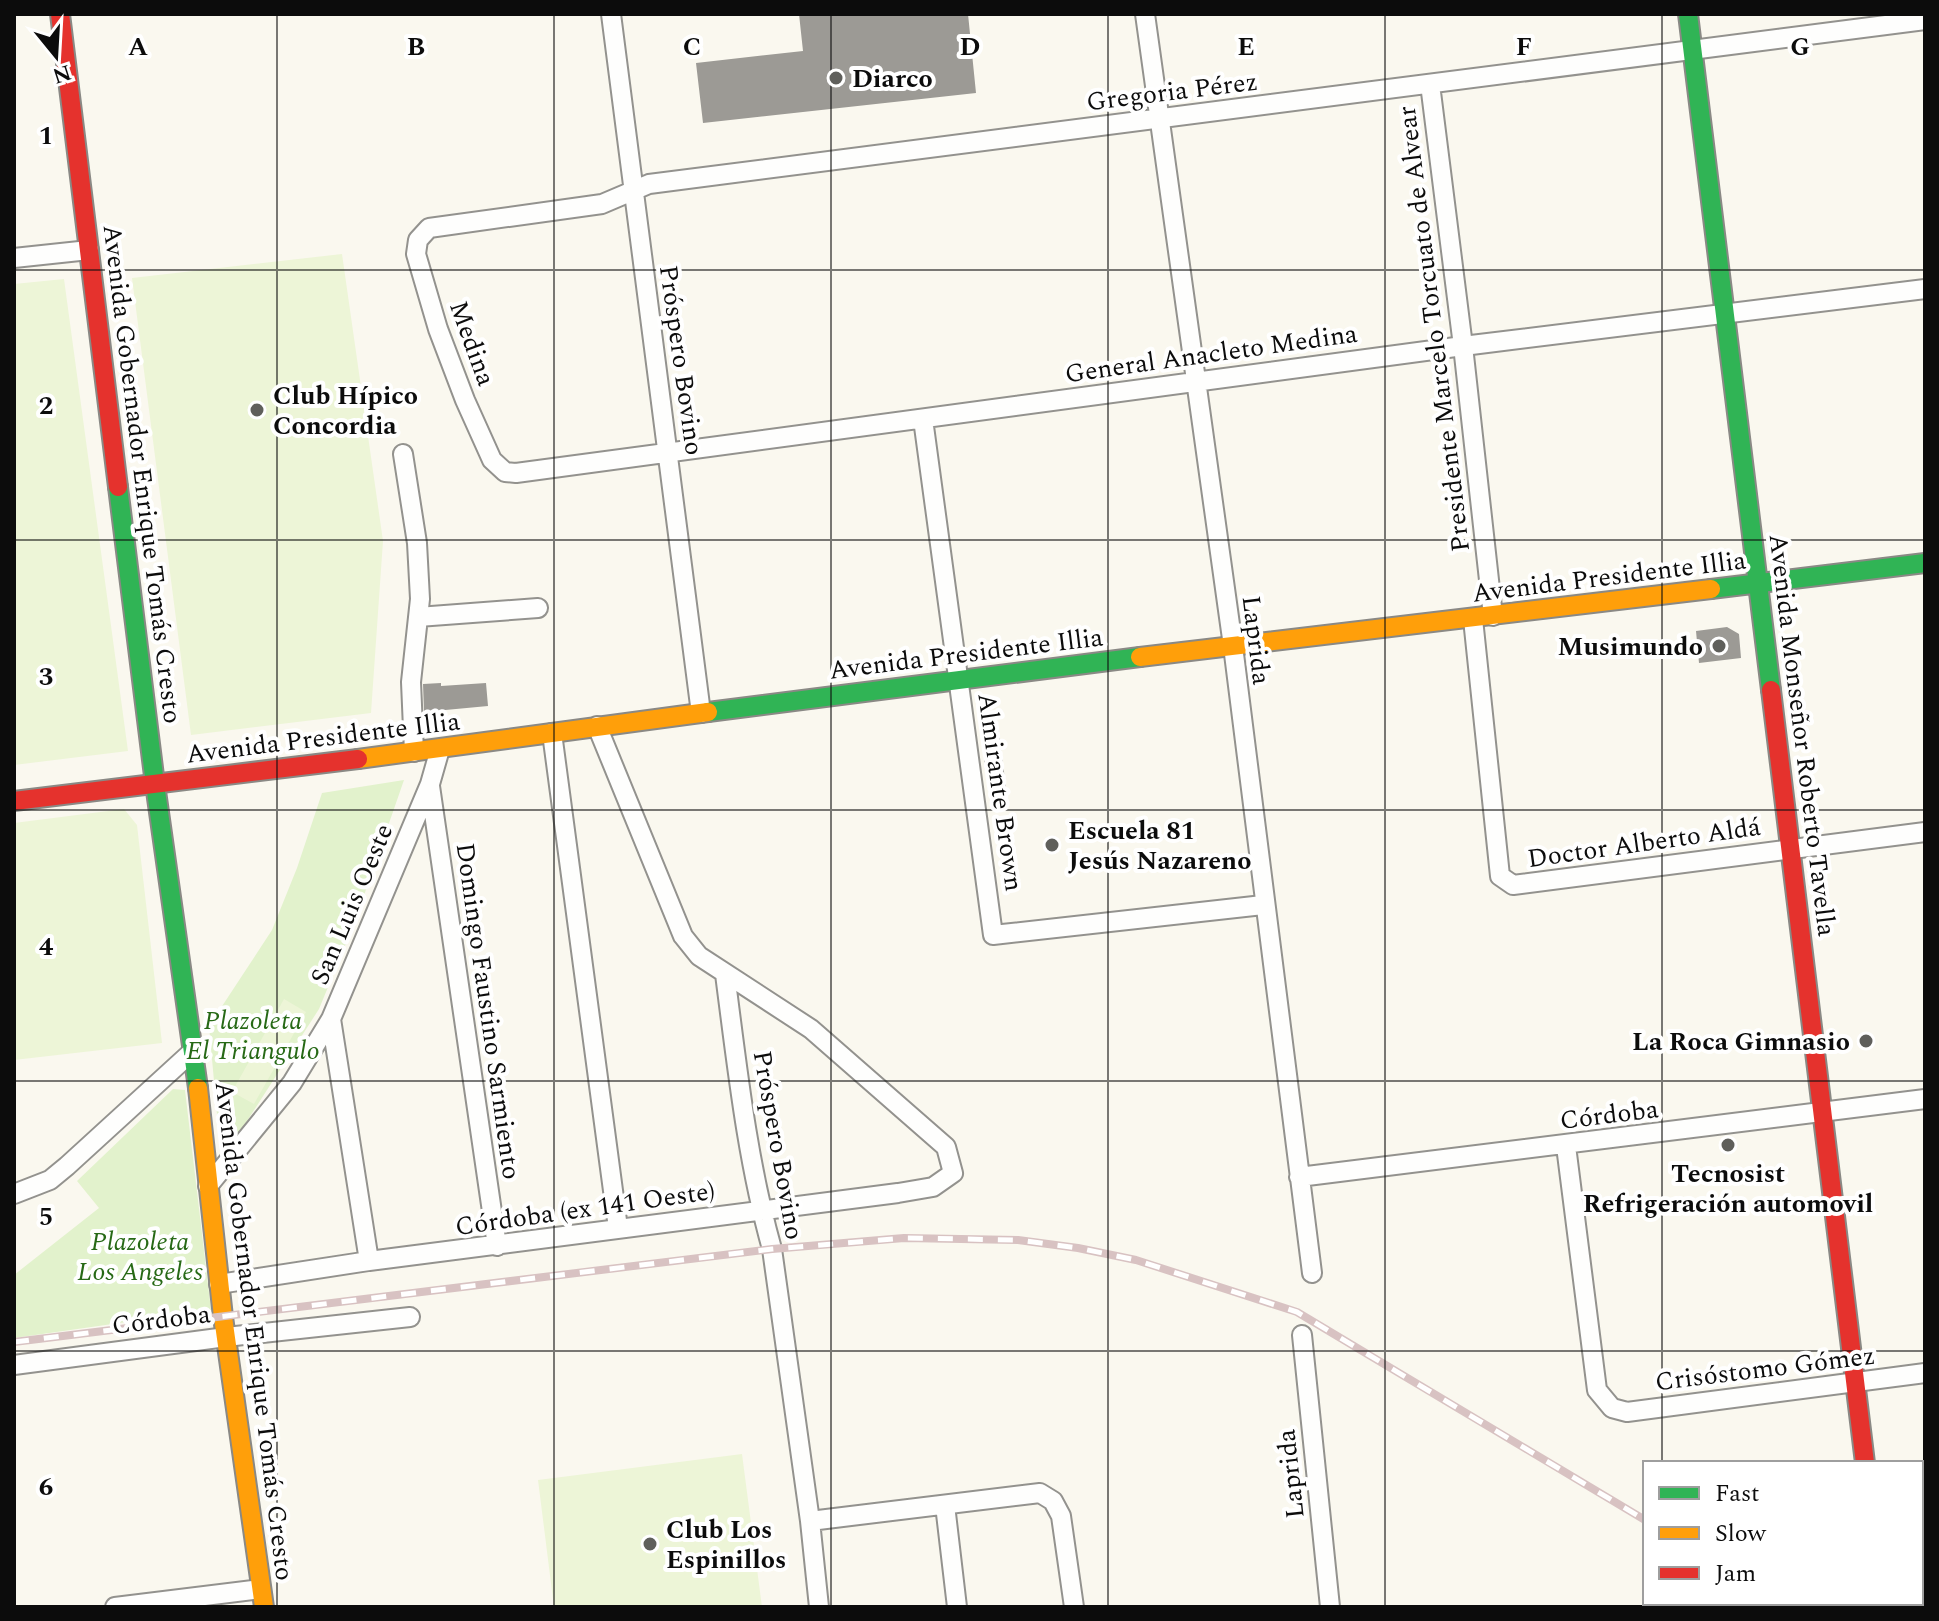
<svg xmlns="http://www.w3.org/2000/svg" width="1939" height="1621" font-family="Spectral,serif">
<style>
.green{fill:#e2f2cc}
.pitch{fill:#edf5d7}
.building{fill:#9c9a95}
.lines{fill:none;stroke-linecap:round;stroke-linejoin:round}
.street-casing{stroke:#93928e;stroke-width:22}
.fast-casing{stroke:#8a8985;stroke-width:22}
.slow-casing{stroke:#8a8985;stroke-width:22}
.jam-casing{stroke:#8a8985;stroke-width:22}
.street{stroke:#fefefd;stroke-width:18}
.fast{stroke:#30b455;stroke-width:18}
.slow{stroke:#ff9f0a;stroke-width:18}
.jam{stroke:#e5322d;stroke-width:18}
.rail-casing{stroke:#d8c2c2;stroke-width:8}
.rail{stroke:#fff;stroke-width:5;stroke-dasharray:15;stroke-linecap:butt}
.grid{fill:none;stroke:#0c0c0c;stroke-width:2;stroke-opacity:0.55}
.poi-dot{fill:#5f5f5b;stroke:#fff;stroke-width:3}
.labels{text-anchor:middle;stroke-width:8;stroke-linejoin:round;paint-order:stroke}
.poi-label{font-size:26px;font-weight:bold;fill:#0c0c0c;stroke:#fff;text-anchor:start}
.street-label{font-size:26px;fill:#0c0c0c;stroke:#fff}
.park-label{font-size:26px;font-style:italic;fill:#276916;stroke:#fff}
.grid-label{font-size:26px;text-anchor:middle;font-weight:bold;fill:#0c0c0c;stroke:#fff;stroke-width:8;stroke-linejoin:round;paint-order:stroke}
</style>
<rect width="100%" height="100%" fill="#faf8ef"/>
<!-- green -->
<path class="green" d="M 404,780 L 354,924 L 319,1009 L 240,1132 L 230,1138 L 219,1136 L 209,1026 L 272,930 L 297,868 L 322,793 Z
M 173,1089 L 185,1090 L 211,1310 L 14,1338 L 14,1275 L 99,1208 L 77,1181 Z"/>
<!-- pitch -->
<path class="pitch" d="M 342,254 L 383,541 L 371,713 L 191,735 L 132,278 Z
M 64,279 L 128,751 L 14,765 L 14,284 Z
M 124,809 L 137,825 L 162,1043 L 14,1060 L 14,823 Z
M 284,999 L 306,1012 L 254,1104 L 232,1092 Z
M 742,1454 L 762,1607 L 554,1607 L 538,1480 Z"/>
<!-- building -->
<path class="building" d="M 799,14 L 968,14 L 976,93 L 703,123 L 696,63 L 803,51 Z
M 1727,627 L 1739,634 L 1741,658 L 1699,663 L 1696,631 Z
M 441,683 L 441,686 L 486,683 L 488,706 L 424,712 L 423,684 Z
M 998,727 L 1006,787 L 988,789 L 980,729 Z"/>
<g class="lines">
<!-- street casing -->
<g class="street-casing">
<path id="street" d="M 611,14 L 701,713
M 1145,14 L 1233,646 L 1312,1273
M 1925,20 L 649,184 L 602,204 L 429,228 L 418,240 L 416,254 L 438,329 L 465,400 L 492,460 L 505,472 L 516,473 L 1463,346 L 1925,289
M 1430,84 L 1463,346 L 1493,616
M 14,258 L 89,250
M 923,419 L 993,935 L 1263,905
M 403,454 L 417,543 L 420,599 L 411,682 L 414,752
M 418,617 L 538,608
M 1473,619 L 1500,876 L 1513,885 L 1925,832
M 552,733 L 618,1228
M 430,786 L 497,1246
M 725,974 C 737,1066 747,1160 772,1249 L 810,1521 L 819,1607
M 331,1019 L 369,1261
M 1566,1146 L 1597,1390 L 1612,1408 L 1627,1412 L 1925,1373
M 1299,1177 L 1925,1099
M 208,1186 L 292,1083 L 331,1019 L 430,784 L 440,749
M 14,1194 L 50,1180 L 67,1166 L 194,1050
M 219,1284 L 369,1261 L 898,1193 L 933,1187 L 953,1173 L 946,1147 L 811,1029 L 699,956 L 683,936 L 597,726
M 1302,1335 L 1330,1607
M 14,1365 L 226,1337 L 410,1317
M 945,1505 L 957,1607
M 810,1521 L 1040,1493 L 1053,1501 L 1061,1516 L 1074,1607
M 115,1607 L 261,1589"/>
</g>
<!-- fast casing -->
<g class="fast-casing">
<path id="fast" d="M 1688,14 L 1771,690
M 118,487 L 155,784 L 198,1088
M 1711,589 L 1925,563
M 708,712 L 1140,657
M 1881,1603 L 1882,1607"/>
</g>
<!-- slow casing -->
<g class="slow-casing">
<path id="slow" d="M 1140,657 L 1711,589
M 358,759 L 708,712
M 198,1088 L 223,1317 L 264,1607"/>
</g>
<!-- jam casing -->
<g class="jam-casing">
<path id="jam" d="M 60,14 L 118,487
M 1771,690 L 1865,1463
M 14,801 L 358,759"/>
</g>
<!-- street -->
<use href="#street" class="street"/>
<!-- fast -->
<use href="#fast" class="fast"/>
<!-- slow -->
<use href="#slow" class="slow"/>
<!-- jam -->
<use href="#jam" class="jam"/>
<!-- rail casing -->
<g class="rail-casing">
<path id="rail" d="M 14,1342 L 772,1249 L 904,1238 L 1018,1240 L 1078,1248 L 1136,1260 L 1297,1312 L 1645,1520
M 1783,1603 L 1790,1607"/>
</g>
<!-- rail -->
<use href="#rail" class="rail"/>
</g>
<!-- grid -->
<path class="grid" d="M 277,14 L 277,1607M 554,14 L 554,1607M 831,14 L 831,1607M 1108,14 L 1108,1607M 1385,14 L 1385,1607M 1662,14 L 1662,1463M 14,270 L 1925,270M 14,540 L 1925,540M 14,810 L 1925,810M 14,1081 L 1925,1081M 14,1351 L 1925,1351M 1662,1603 L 1662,1607"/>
<!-- markers -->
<g class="poi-dot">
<circle cx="836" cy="78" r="8"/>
<circle cx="257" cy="410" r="8"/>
<circle cx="1719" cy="646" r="8"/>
<circle cx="1052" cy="845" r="8"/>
<circle cx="1866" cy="1041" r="8"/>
<circle cx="1728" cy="1145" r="8"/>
<circle cx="650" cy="1544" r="8"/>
</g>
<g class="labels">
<!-- poi labels -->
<g class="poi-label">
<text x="852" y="87">Diarco</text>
<text x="273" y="404">Club Hípico<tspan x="273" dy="30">Concordia</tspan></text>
<text x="1703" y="655" text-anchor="end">Musimundo</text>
<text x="1068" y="839">Escuela 81<tspan x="1068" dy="30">Jesús Nazareno</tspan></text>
<text x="1850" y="1050" text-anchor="end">La Roca Gimnasio</text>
<text x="1728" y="1182" text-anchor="middle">Tecnosist<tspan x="1728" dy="30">Refrigeración automovil</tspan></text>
<text x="666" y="1538">Club Los<tspan x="666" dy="30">Espinillos</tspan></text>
</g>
<!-- street labels -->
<g class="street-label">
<text transform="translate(1172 91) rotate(-7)" y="9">Gregoria Pérez</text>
<text transform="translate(1433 329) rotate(-97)" y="9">Presidente Marcelo Torcuato de Alvear</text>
<text transform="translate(473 343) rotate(70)" y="9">Medina</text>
<text transform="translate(1211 353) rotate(-8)" y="9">General Anacleto Medina</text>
<text transform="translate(682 360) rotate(82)" y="9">Próspero Bovino</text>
<text transform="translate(143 474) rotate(83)" y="9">Avenida Gobernador Enrique Tomás Cresto</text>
<text transform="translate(1609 576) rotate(-7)" y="9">Avenida Presidente Illia</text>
<text transform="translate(1257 640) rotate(83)" y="9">Laprida</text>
<text transform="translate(966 653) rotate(-7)" y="9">Avenida Presidente Illia</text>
<text transform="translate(1803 735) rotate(83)" y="9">Avenida Monseñor Roberto Tavella</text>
<text transform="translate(323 737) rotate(-7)" y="9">Avenida Presidente Illia</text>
<text transform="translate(1001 792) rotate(82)" y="9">Almirante Brown</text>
<text transform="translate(1644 842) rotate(-8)" y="9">Doctor Alberto Aldá</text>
<text transform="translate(351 904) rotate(-67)" y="9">San Luis Oeste</text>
<text transform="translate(489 1011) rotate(82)" y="9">Domingo Faustino Sarmiento</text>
<text transform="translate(1609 1114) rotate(-7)" y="9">Córdoba</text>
<text transform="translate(779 1145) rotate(80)" y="9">Próspero Bovino</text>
<text transform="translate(585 1208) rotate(-8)" y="9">Córdoba (ex 141 Oeste)</text>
<text transform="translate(161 1319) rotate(-7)" y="9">Córdoba</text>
<text transform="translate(255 1331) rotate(83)" y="9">Avenida Gobernador Enrique Tomás Cresto</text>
<text transform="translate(1765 1368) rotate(-7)" y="9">Crisóstomo Gómez</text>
<text transform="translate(1290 1474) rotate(-96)" y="9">Laprida</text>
</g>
<!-- park labels -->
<g class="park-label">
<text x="253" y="1029">Plazoleta<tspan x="253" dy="30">El Triangulo</tspan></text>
<text x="140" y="1250">Plazoleta<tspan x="140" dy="30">Los Angeles</tspan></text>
</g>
</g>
<g class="grid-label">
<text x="138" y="55">A</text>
<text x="416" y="55">B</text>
<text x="692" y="55">C</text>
<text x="970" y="55">D</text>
<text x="1246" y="55">E</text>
<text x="1524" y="55">F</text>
<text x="1800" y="55">G</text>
<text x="46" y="144">1</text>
<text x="46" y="414">2</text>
<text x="46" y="685">3</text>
<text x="46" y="955">4</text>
<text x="46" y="1225">5</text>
<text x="46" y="1495">6</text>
</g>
<!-- border -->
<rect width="1939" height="1621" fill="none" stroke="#0c0c0c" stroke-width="32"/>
<!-- legend -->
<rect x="1643" y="1461" width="280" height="144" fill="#ffffff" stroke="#9e9e9e" stroke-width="2"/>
<rect x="1659" y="1487" width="40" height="12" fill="#30b455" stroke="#9e9e9e" stroke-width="2"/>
<text x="1715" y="1501" font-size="24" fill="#0c0c0c">Fast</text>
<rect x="1659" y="1527" width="40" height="12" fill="#ff9f0a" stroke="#9e9e9e" stroke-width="2"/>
<text x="1715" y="1541" font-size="24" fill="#0c0c0c">Slow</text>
<rect x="1659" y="1567" width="40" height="12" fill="#e5322d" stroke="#9e9e9e" stroke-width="2"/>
<text x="1715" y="1581" font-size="24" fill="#0c0c0c">Jam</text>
<!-- north arrow -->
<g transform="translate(56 56) rotate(162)" stroke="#ffffff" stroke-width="6" paint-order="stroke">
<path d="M0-6L14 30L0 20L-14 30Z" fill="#0c0c0c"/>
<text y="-12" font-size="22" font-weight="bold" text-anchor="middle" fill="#0c0c0c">N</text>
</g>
</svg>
